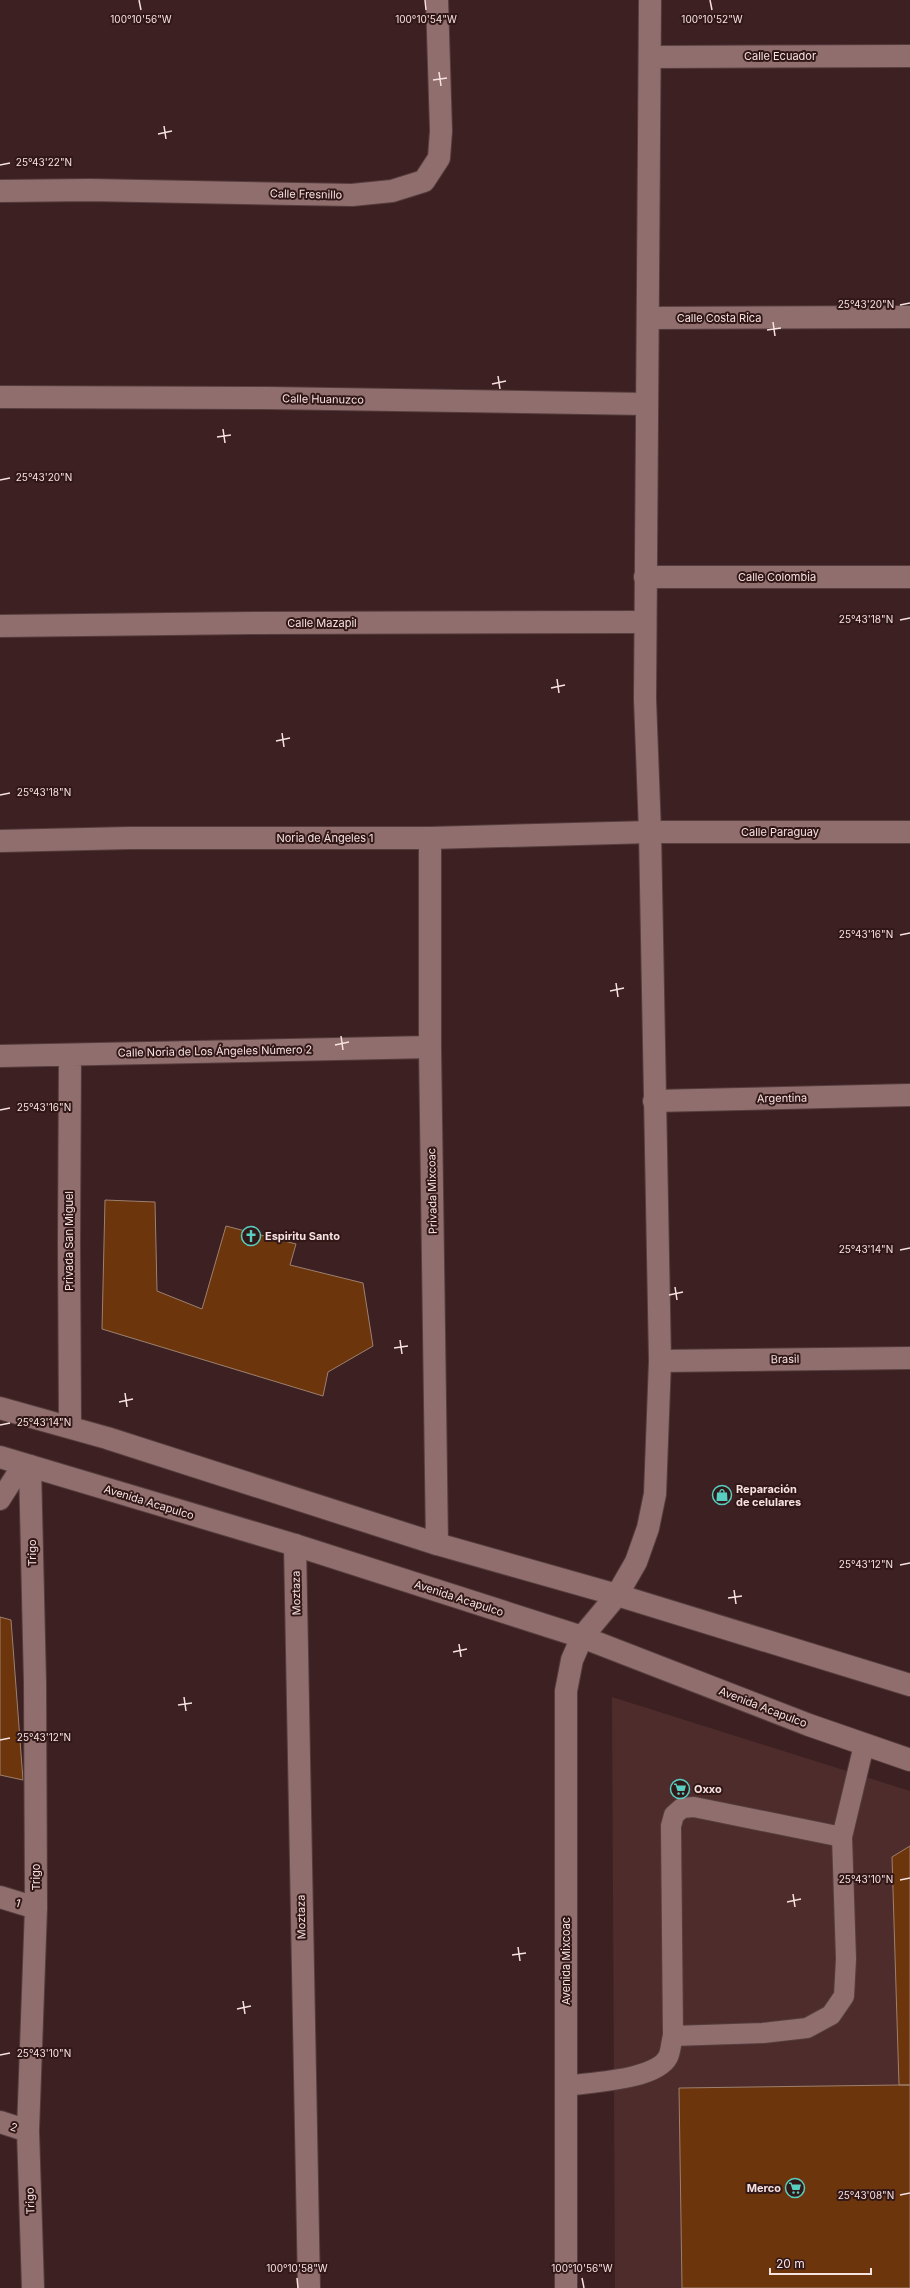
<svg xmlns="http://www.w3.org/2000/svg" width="910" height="2288" font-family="Inter,sans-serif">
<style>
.built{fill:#4e2c2c}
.building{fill:#6c350c;stroke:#9d806f}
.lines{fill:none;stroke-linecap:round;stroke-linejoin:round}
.service-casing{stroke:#553d3e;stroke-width:22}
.minor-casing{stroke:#553d3e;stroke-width:24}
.tertiary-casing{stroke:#553d3e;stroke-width:24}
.secondary-casing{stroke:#553d3e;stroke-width:24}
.service{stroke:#916e6e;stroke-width:20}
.minor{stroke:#916e6e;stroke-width:22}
.tertiary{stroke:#916e6e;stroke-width:22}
.secondary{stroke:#916e6e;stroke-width:22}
.ticks{fill:none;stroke:#f6e2e1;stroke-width:1.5}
.labels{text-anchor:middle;stroke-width:4;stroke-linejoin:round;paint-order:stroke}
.street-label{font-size:11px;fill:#f6e2e1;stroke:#321717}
.poi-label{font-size:11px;font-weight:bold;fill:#f6e2e1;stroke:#321717;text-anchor:start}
.ticks-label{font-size:10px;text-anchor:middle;fill:#f6e2e1;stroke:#321717;stroke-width:4;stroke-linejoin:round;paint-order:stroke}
</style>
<rect width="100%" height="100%" fill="#3d2021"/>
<!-- built -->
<path class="built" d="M 612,1697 L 910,1791 L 910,2288 L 615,2288 Z"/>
<!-- building -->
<path class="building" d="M 105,1200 L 155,1202 L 157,1291 L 202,1309 L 226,1226 L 296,1244 L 290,1265 L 363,1283 L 373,1346 L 328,1372 L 323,1396 L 102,1329 Z
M 0,1617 L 11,1620 L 23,1780 L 0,1775 Z
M 910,1846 L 910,2085 L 899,2085 L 892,1857 Z
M 899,2085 L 910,2085 L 910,2288 L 682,2288 L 679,2088 Z"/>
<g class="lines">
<!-- service casing -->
<g class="service-casing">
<path id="service" d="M 0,1500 L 23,1464
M 673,2036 L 763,2033 L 807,2028 L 831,2015 L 844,1996 L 846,1959 L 842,1837 L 864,1745
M 566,2086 C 591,2082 656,2080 668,2057 C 671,2051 671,2042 673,2036 L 671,1826 L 674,1815 L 682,1808 L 694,1807 L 842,1837"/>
</g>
<!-- minor casing -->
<g class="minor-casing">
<path id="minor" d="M 650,57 L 910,56
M 0,191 L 90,190 L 352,195 L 392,191 L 424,181 L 439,158 L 441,131 L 437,0
M 648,318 L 910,317
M 0,397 L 267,398 L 646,404
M 645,577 L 910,577
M 0,626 L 253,623 L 645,622
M 430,838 L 430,1047 L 437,1544
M 0,841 L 130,838 L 430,838 L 650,832 L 910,832
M 0,1056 L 430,1047
M 654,1101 L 910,1095
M 660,1361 L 910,1358
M 70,1427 L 69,1243 L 70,1055
M 30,1466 L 35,1683 L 36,1908 L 28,2131 L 33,2288
M 295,1545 L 309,2288
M 0,1897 L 36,1908
M 0,2122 L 28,2131"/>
</g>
<!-- tertiary casing -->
<g class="tertiary-casing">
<path id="tertiary" d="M 566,2288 L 566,1691 L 572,1660 L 582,1637"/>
</g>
<!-- secondary casing -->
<g class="secondary-casing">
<path id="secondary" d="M 0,1408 L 107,1438 L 437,1544 L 617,1595 L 910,1685
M 0,1457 L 295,1545 L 582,1637 L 809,1725 L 910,1760
M 582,1637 L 617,1595 L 636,1562 L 648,1528 L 655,1494 L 660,1361 L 650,832 L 645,699 L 650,0"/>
</g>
<!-- service -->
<use href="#service" class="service"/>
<!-- minor -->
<use href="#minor" class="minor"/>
<!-- tertiary -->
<use href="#tertiary" class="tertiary"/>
<!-- secondary -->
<use href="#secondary" class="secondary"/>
</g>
<!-- ticks -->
<path class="ticks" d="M 139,0 L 141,10M 425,0 L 426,10M 710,0 L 712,10M 439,72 L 441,86M 433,80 L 447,78M 164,126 L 166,139M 158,134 L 172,131M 0,165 L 10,163M 900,305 L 910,303M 773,322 L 775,336M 767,330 L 781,328M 498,376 L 500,389M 492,384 L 506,381M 223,429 L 225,443M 217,437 L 231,435M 0,480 L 10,478M 900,620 L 910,618M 557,679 L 559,693M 551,688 L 565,685M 282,733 L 284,747M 276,741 L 290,738M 0,795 L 10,793M 900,935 L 910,933M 616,983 L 618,997M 610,991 L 624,988M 341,1036 L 343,1050M 335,1045 L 349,1042M 0,1110 L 10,1108M 900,1250 L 910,1248M 675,1287 L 677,1300M 669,1295 L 683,1292M 400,1340 L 402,1354M 394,1348 L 408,1346M 125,1393 L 127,1407M 119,1402 L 133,1399M 0,1425 L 10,1423M 900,1565 L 910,1563M 734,1590 L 736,1604M 728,1598 L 742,1596M 459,1644 L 461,1657M 453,1652 L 467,1649M 184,1697 L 186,1711M 178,1705 L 192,1703M 0,1740 L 10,1738M 900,1880 L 910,1878M 793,1894 L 795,1907M 787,1902 L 801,1899M 518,1947 L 520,1961M 512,1955 L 526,1953M 243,2001 L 245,2014M 237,2009 L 251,2006M 0,2055 L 10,2053M 900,2195 L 910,2193M 297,2278 L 298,2288M 582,2278 L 584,2288"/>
<!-- icons -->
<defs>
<g id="church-ring" transform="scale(1)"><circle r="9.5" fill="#321717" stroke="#58cec1" stroke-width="1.5"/><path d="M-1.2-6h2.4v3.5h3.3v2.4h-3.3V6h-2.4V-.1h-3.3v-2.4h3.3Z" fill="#58cec1"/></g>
<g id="shop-ring" transform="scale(1)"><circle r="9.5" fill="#321717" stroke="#58cec1" stroke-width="1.5"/><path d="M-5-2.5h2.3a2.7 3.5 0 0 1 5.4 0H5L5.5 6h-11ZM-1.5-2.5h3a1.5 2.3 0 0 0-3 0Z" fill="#58cec1"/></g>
<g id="supermarket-ring" transform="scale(1)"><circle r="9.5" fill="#321717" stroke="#58cec1" stroke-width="1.5"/><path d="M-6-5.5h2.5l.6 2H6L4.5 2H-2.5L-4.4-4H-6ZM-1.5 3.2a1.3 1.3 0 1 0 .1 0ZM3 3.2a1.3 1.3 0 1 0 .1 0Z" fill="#58cec1"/></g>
</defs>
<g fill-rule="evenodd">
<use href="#church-ring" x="251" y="1236"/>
<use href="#shop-ring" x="722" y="1495"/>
<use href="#supermarket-ring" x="680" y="1789"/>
<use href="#supermarket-ring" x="795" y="2188"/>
</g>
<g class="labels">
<!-- street labels -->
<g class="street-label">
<text x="780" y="60">Calle Ecuador</text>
<text transform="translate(306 194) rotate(1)" y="4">Calle Fresnillo</text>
<text x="719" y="322">Calle Costa Rica</text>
<text transform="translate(323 399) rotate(1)" y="4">Calle Huanuzco</text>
<text x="777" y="581">Calle Colombia</text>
<text x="322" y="627">Calle Mazapil</text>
<text x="780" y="836">Calle Paraguay</text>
<text x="325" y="842">Noria de Ángeles 1</text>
<text transform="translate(215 1051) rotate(-1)" y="4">Calle Noria de Los Ángeles Número 2</text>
<text transform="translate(782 1098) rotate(-1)" y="4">Argentina</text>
<text transform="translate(432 1191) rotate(-91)" y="4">Privada Mixcoac</text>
<text transform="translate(69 1241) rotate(-90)" y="4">Privada San Miguel</text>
<text transform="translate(785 1359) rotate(-1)" y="4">Brasil</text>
<text transform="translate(149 1502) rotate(17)" y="4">Avenida Acapulco</text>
<text transform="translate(32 1553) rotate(-91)" y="4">Trigo</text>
<text transform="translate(296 1593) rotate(-91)" y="4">Moztaza</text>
<text transform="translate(459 1598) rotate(18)" y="4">Avenida Acapulco</text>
<text transform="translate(763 1707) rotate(21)" y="4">Avenida Acapulco</text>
<text transform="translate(36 1877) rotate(-90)" y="4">Trigo</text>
<text transform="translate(18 1903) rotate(17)" y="4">1</text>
<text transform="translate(301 1917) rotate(-91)" y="4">Moztaza</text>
<text transform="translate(566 1961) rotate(-90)" y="4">Avenida Mixcoac</text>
<text transform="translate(14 2127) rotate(19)" y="4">2</text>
<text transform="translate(30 2201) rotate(-92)" y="4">Trigo</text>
</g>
<!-- poi labels -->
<g class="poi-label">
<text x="265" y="1240">Espiritu Santo</text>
<text x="736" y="1493">Reparación<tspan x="736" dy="13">de celulares</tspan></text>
<text x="694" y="1793">Oxxo</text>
<text x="781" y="2192" text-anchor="end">Merco</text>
</g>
</g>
<g class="ticks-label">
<text x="141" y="23">100°10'56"W</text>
<text x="426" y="23">100°10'54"W</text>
<text x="712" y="23">100°10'52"W</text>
<text x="44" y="166">25°43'22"N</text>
<text x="866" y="308">25°43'20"N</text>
<text x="44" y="481">25°43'20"N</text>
<text x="866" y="623">25°43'18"N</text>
<text x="44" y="796">25°43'18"N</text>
<text x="866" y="938">25°43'16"N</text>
<text x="44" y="1111">25°43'16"N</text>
<text x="866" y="1253">25°43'14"N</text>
<text x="44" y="1426">25°43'14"N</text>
<text x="866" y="1568">25°43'12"N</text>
<text x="44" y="1741">25°43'12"N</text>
<text x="866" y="1883">25°43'10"N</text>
<text x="44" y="2057">25°43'10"N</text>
<text x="866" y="2199">25°43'08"N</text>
<text x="297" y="2272">100°10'58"W</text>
<text x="582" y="2272">100°10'56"W</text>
</g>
<!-- scale -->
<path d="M770 2268v6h101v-6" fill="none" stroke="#f6e2e1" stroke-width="2"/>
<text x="776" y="2268" font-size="12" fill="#f6e2e1" stroke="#321717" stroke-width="3" paint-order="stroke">20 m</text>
</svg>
